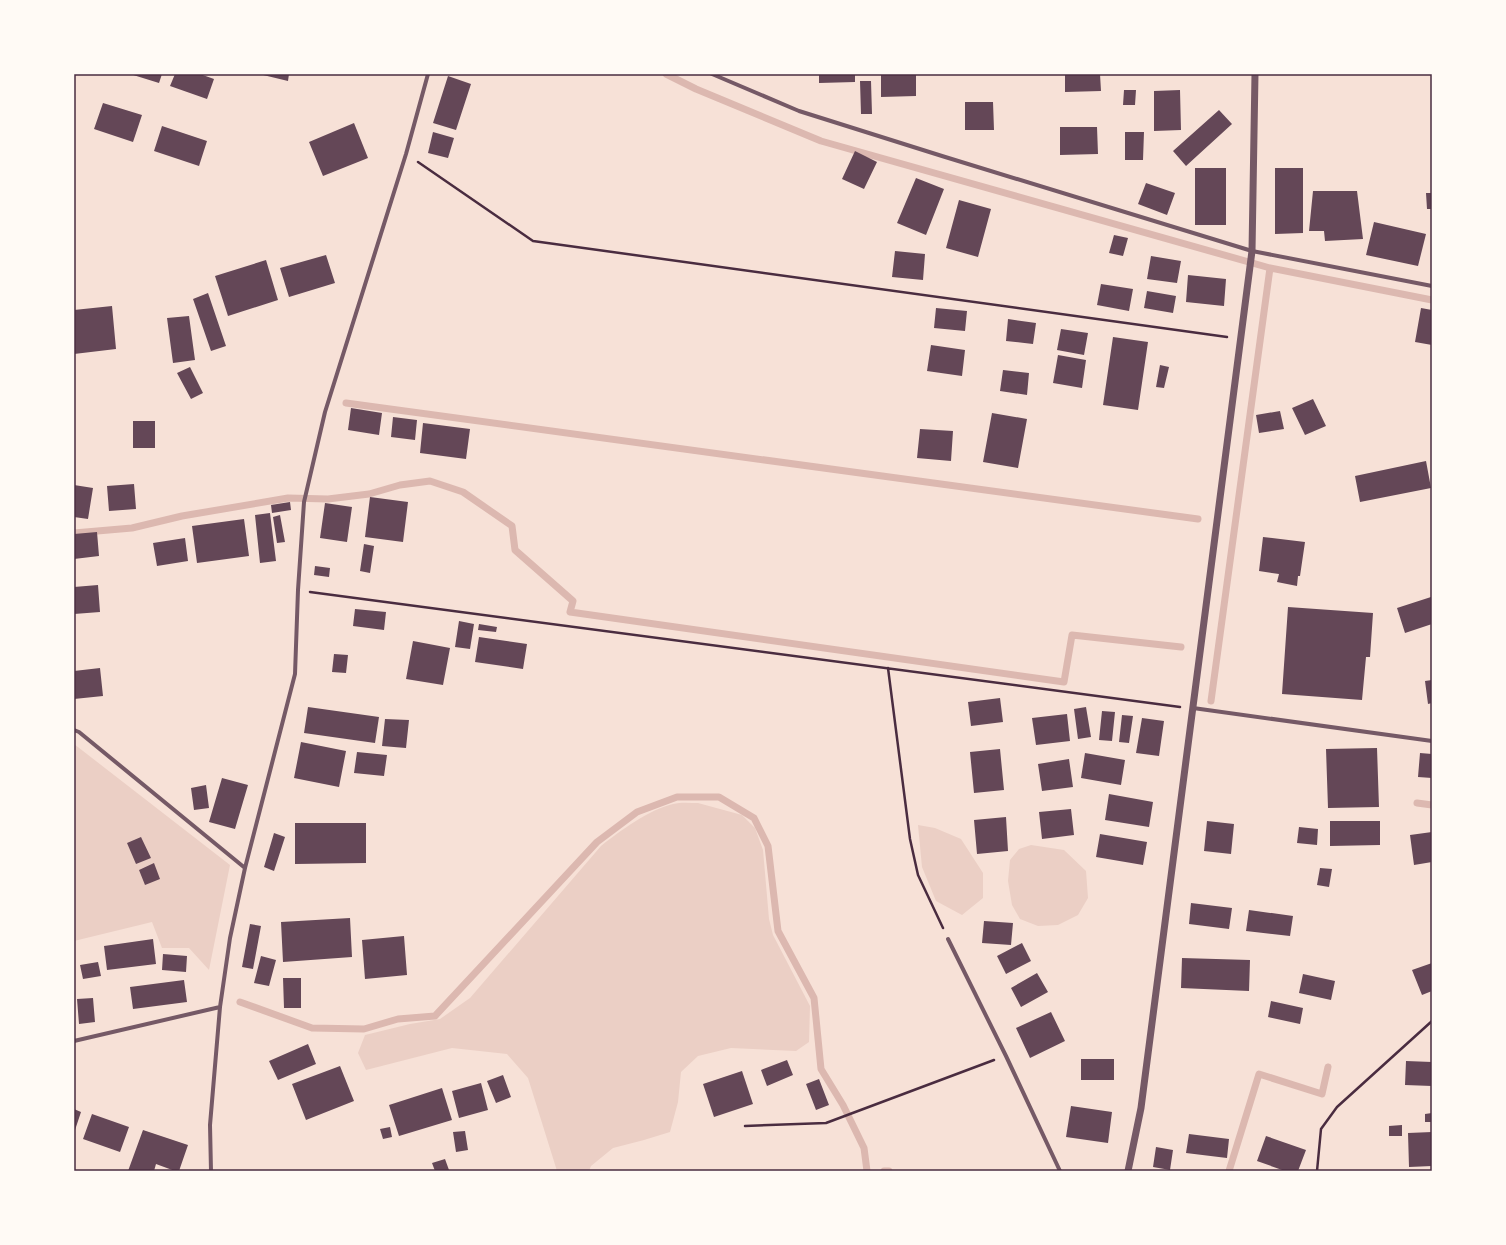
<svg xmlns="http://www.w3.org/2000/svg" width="1506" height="1245" font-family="'Titillium Web',sans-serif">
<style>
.green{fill:#ebcfc5}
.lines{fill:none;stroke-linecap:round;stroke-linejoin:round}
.stream{stroke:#dcb8b0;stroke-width:7}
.building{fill:#644757}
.path{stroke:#4a2c40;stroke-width:2.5}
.minor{stroke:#755966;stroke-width:4}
.tertiary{stroke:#755966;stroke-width:7}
.neatline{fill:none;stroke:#4a2c40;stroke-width:1.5}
</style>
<rect width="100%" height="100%" fill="#f7e1d7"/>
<!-- green -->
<path class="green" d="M 74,744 L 230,865 L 209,970 L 189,948 L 162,948 L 152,922 L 74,941 Z
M 698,803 L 742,815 L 755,828 L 763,850 L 769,919 L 773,935 L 810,1006 L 809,1042 L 796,1051 L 731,1048 L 698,1056 L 681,1072 L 678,1102 L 670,1132 L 644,1140 L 613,1148 L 591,1166 L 589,1171 L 557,1171 L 528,1078 L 507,1054 L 452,1048 L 366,1070 L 358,1053 L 365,1035 L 410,1024 L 440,1019 L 470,998 L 601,846 C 620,831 650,809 673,804 C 681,802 690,803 698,803 Z
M 918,825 L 935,828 L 961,839 L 983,873 L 983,898 L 962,915 L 936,901 L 922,867 Z
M 1031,845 L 1064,850 L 1086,871 L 1088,898 L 1078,915 L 1058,925 L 1038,926 L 1020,919 L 1012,905 L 1008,881 L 1010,860 L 1019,849 Z"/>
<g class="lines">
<!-- stream -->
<path class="stream" d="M 666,74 L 696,89 L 821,141 L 1270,268 L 1432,300
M 346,403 L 1198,519
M 74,533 L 132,528 L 182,516 L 288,498 L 328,499 L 369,494 L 400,485 L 430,481 L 463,492 L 512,526 L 515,550 L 573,601 L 570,612 L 1064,682 L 1072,635 L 1181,647
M 1211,701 L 1270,268
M 1417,803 L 1432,805
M 240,1002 L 312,1028 L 364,1029 L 398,1019 L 435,1016 L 597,842 L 637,812 L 677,797 L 719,797 L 754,818 L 768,846 L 778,931 L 814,998 L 821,1069 L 843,1105 L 864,1148 L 867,1171
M 884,1171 L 889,1171
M 1229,1171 L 1259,1074 L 1322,1094 L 1328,1067"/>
</g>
<!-- building -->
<path class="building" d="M 130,74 L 162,74 L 159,83 Z
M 175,74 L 200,74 L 214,79 L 207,99 L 170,86 Z
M 259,74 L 289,74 L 288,81 Z
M 819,74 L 855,74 L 855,82 L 819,83 Z
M 881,74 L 916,74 L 916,96 L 881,97 Z
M 1065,74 L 1100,74 L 1101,91 L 1065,92 Z
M 448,76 L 471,84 L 456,130 L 433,123 Z
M 860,81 L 871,81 L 872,114 L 861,114 Z
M 1124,90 L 1136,90 L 1135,105 L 1123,105 Z
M 1180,90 L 1181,130 L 1154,131 L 1154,91 Z
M 965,102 L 993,102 L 994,130 L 965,130 Z
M 103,103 L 142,115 L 133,142 L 94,129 Z
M 1219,110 L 1232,124 L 1186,166 L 1173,151 Z
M 354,123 L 368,158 L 323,176 L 309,142 Z
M 162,126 L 207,141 L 199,166 L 154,151 Z
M 1060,127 L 1097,127 L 1098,154 L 1060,155 Z
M 433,132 L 454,138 L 448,158 L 428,153 Z
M 1125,132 L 1144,132 L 1143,160 L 1125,160 Z
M 855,151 L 877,162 L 864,189 L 842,179 Z
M 1195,168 L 1226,168 L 1226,225 L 1195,225 Z
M 1275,168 L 1303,168 L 1303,233 L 1275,234 Z
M 916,178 L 944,189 L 926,235 L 897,223 Z
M 1146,183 L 1175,193 L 1167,215 L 1138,204 Z
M 1313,191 L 1357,191 L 1363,239 L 1325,241 L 1324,231 L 1309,231 Z
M 1426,193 L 1432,193 L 1432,209 L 1427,209 Z
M 959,200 L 991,209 L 978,257 L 946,248 Z
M 1374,222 L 1426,234 L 1418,266 L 1366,255 Z
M 1114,235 L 1128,238 L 1123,256 L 1109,253 Z
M 895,251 L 925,254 L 923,280 L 892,277 Z
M 326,255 L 335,283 L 289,297 L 280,268 Z
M 1151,256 L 1181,261 L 1177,283 L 1147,279 Z
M 266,260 L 278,300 L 228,316 L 215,276 Z
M 1188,275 L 1226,279 L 1224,306 L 1186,302 Z
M 1101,284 L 1133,289 L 1129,311 L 1097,305 Z
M 1147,291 L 1176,296 L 1173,313 L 1144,308 Z
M 208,293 L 226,346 L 211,351 L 193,299 Z
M 112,306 L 116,349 L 74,354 L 74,310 Z
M 936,308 L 967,311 L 965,331 L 934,328 Z
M 1421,308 L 1432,310 L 1432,345 L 1415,342 Z
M 189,316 L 195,360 L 173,363 L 167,318 Z
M 1008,319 L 1036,323 L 1033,344 L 1006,341 Z
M 1061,329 L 1088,333 L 1084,355 L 1057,350 Z
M 1113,337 L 1148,342 L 1138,410 L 1103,405 Z
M 931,345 L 965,350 L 962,376 L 927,371 Z
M 1058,355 L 1086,360 L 1082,388 L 1053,383 Z
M 1160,365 L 1169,367 L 1164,388 L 1156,387 Z
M 190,367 L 203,393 L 191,399 L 177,373 Z
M 1003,370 L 1029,373 L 1027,395 L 1000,391 Z
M 1313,399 L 1326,426 L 1305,435 L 1292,408 Z
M 351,408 L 382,413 L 379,435 L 348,430 Z
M 1280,411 L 1284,429 L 1259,433 L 1256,415 Z
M 992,413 L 1027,419 L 1018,468 L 983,462 Z
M 393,417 L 417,420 L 415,440 L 391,437 Z
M 133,421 L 155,421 L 155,448 L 133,448 Z
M 423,423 L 470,429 L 466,459 L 420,453 Z
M 920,429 L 953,431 L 951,461 L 917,458 Z
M 1426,461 L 1431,488 L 1360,502 L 1355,476 Z
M 134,484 L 136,509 L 109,511 L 107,486 Z
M 74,485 L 93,488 L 88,519 L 74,517 Z
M 370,497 L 408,502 L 403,542 L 365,537 Z
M 290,502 L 291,510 L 272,513 L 271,505 Z
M 325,503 L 352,507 L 347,542 L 320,538 Z
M 270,513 L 276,561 L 260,563 L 255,515 Z
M 280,515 L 285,542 L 277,543 L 273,517 Z
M 244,519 L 249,556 L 197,563 L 192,526 Z
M 97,532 L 99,556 L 74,559 L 74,534 Z
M 1263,537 L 1305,542 L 1300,576 L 1298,576 L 1297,586 L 1277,582 L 1279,574 L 1259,571 Z
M 185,538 L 188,561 L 157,566 L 153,543 Z
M 364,544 L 374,546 L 370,573 L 360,571 Z
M 315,566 L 330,568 L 329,577 L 314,575 Z
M 98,585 L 100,612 L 74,614 L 74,587 Z
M 1431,597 L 1432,602 L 1432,624 L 1405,633 L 1397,608 Z
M 1288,607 L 1373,613 L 1370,657 L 1366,657 L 1362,700 L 1282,694 Z
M 355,609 L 386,612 L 384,630 L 353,626 Z
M 459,621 L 474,624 L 470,649 L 455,647 Z
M 479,624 L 497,627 L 496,632 L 478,630 Z
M 479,637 L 527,644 L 523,669 L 475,662 Z
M 413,641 L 450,648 L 443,685 L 406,679 Z
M 334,654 L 348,655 L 346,673 L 332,672 Z
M 100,668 L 103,696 L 74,699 L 74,671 Z
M 1432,680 L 1432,703 L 1428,704 L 1425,681 Z
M 1000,698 L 1003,722 L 971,726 L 968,702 Z
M 308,707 L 379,717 L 375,743 L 304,733 Z
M 1086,707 L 1091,737 L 1078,739 L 1074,709 Z
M 1102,711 L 1115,712 L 1112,741 L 1099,740 Z
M 1067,714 L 1070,741 L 1036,745 L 1032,718 Z
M 1122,715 L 1133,716 L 1129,743 L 1119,742 Z
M 1142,718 L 1164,721 L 1159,756 L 1136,753 Z
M 385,719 L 409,720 L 406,748 L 382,746 Z
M 301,742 L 346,751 L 339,787 L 294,778 Z
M 1377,748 L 1379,807 L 1328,808 L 1326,749 Z
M 1000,749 L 1004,790 L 974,793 L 970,752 Z
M 357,752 L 387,755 L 384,776 L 354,773 Z
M 1085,753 L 1125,760 L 1121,785 L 1081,778 Z
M 1420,753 L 1432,754 L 1432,778 L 1418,777 Z
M 1069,759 L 1073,787 L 1042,791 L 1038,764 Z
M 222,778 L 248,785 L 235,829 L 209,822 Z
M 206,785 L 209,808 L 194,810 L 191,788 Z
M 1109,794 L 1153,802 L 1149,827 L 1105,820 Z
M 1071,809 L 1074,835 L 1042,839 L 1039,812 Z
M 1006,817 L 1008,851 L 977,854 L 974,820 Z
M 1207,821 L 1234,824 L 1231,854 L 1204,851 Z
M 1330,821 L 1380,821 L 1380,845 L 1330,846 Z
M 295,823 L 366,823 L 366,863 L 295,864 Z
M 1299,827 L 1318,829 L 1317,845 L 1297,843 Z
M 1432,832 L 1432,862 L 1414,865 L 1410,835 Z
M 274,833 L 285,837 L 274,871 L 264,867 Z
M 1100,834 L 1147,842 L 1143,865 L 1096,857 Z
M 141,837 L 151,858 L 136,864 L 127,843 Z
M 154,863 L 160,879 L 145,885 L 139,870 Z
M 1320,868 L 1332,869 L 1329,887 L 1317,885 Z
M 1191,903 L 1232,908 L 1229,929 L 1189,924 Z
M 1249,910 L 1293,916 L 1290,936 L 1246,931 Z
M 350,918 L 352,957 L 283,962 L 281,922 Z
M 984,921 L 1013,923 L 1011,945 L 982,943 Z
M 250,924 L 261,926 L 253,969 L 242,967 Z
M 404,936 L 407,975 L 365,979 L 362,940 Z
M 153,939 L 156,964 L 107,970 L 104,946 Z
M 1022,943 L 1031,961 L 1006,974 L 997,956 Z
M 163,954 L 187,956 L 186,972 L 162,970 Z
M 261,956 L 276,960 L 269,986 L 254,983 Z
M 1182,958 L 1250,960 L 1249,991 L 1181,988 Z
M 98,962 L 101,976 L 83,979 L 80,965 Z
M 1432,963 L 1432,991 L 1422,995 L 1412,970 Z
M 1037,973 L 1048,992 L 1021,1007 L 1011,988 Z
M 1303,974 L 1335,981 L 1331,1000 L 1299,993 Z
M 283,978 L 301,978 L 301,1008 L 284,1008 Z
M 184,980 L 187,1002 L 133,1009 L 130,987 Z
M 93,998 L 95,1022 L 79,1024 L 77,999 Z
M 1271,1001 L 1303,1008 L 1300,1024 L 1268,1017 Z
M 1051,1012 L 1065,1041 L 1030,1058 L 1016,1028 Z
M 308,1044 L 316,1064 L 278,1080 L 269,1061 Z
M 1081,1059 L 1114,1059 L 1114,1080 L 1081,1080 Z
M 787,1060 L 793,1075 L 767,1086 L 761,1070 Z
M 1406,1061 L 1432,1062 L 1432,1086 L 1405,1085 Z
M 340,1066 L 354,1101 L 306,1120 L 292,1084 Z
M 742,1071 L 753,1104 L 714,1117 L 703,1084 Z
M 503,1075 L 511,1097 L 496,1103 L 487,1081 Z
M 819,1079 L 829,1105 L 816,1110 L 806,1084 Z
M 481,1083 L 488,1110 L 459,1118 L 452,1091 Z
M 442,1088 L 452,1120 L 399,1136 L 389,1105 Z
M 1071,1106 L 1112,1112 L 1108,1143 L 1066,1137 Z
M 74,1109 L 81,1112 L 74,1133 Z
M 1432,1113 L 1432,1122 L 1425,1122 L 1425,1114 Z
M 92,1114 L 129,1127 L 120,1152 L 83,1139 Z
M 1402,1125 L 1402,1136 L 1389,1136 L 1389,1126 Z
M 390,1127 L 392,1137 L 383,1139 L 380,1129 Z
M 143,1130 L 188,1145 L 179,1171 L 175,1171 L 156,1164 L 154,1171 L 128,1171 Z
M 465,1131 L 468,1150 L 456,1152 L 453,1132 Z
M 1432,1132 L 1432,1166 L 1409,1167 L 1408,1133 Z
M 1189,1134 L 1229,1139 L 1227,1158 L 1186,1153 Z
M 1266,1136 L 1306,1150 L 1298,1171 L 1285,1171 L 1257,1161 Z
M 1156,1147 L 1173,1150 L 1170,1170 L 1153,1167 Z
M 445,1159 L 449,1170 L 435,1171 L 432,1163 Z"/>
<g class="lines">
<!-- path -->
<path class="path" d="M 418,162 L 533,241 L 1227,337
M 310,592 L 1180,707
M 888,668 L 910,839 L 918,875 L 943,928
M 745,1126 L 826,1123 L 994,1060
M 1317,1171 L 1321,1129 L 1337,1107 L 1432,1021"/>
<!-- minor -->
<path class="minor" d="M 712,74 L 799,111 L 942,156 L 1252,251 L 1432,286
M 1193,708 L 1432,741
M 74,730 L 79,732 L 245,868
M 948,939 L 1006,1056 L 1060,1171
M 74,1041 L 220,1007
M 211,1171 L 210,1125 L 220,1007 L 230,938 L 245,868 L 295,674 L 298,590 L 304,502 L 325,412 L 406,154 L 428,74"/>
<!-- tertiary -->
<path class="tertiary" d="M 1128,1171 L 1141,1108 L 1252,251 L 1255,74"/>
</g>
<!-- border -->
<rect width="1506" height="1245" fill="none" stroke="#fffaf5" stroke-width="150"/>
<rect x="75" y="75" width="1356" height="1095" class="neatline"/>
</svg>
